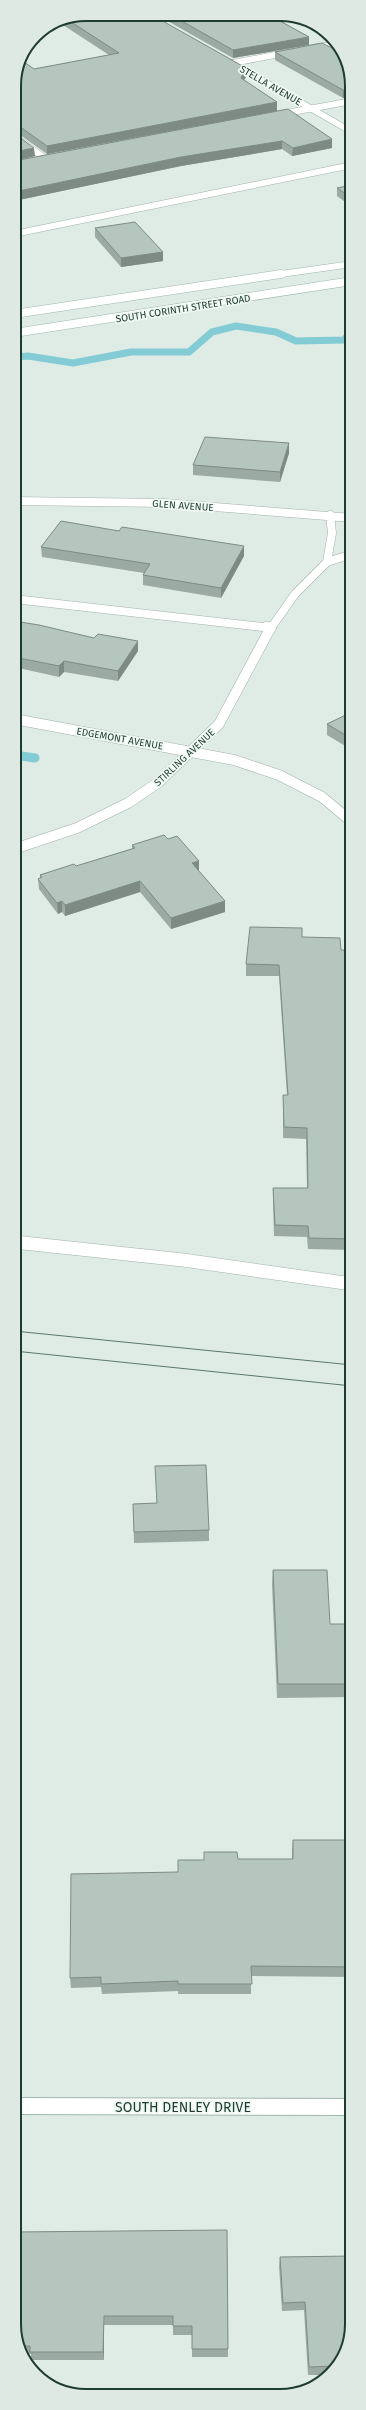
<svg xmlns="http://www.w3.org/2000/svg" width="366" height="2410" font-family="'Fira Sans',sans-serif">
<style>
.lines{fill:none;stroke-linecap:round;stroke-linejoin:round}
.stream-far1{stroke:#83ccd5;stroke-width:7}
.stream{stroke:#83ccd5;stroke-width:9}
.lane-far3-casing{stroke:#a2b3ac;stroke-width:7}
.lane-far2-casing{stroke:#a2b3ac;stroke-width:9}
.lane-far1-casing{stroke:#a2b3ac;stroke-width:11}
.lane-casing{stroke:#a2b3ac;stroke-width:14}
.street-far2-casing{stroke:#a2b3ac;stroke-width:7}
.street-far1-casing{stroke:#a2b3ac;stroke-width:9}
.street-casing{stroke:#a2b3ac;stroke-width:11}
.secondary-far2-casing{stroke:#9db8ad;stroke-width:7}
.secondary-far1-casing{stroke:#9db8ad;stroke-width:9}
.secondary-casing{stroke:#9db8ad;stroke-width:18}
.lane-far3{stroke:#fff;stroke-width:6}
.lane-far2{stroke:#fff;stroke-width:8}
.lane-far1{stroke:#fff;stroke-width:10}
.lane{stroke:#fff;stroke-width:13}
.street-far2{stroke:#fff;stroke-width:6}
.street-far1{stroke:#fff;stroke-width:8}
.street{stroke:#fff;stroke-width:10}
.secondary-far2{stroke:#fff;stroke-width:6}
.secondary-far1{stroke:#fff;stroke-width:8}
.secondary{stroke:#fff;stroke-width:16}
.tram{stroke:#59786e;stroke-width:1}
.wall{fill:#9baaa3}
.shaded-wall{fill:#7e8b85}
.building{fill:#b4c6be;stroke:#7e8b85}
.labels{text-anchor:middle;stroke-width:3.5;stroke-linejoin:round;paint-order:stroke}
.far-street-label{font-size:10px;fill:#1f3c33;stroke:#eff8f3}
.near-street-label{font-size:14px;fill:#1f3c33;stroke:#eff8f3}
.rim{fill:none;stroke:#1f3c33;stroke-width:2}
</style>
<rect width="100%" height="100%" fill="#dfebe5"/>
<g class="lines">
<!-- stream-far1 -->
<path class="stream-far1" d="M 14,357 L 28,356 L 73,363 L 131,352 L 189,352 L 212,332 L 236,326 L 276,332 L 296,341 L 344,340 L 352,330"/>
<!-- stream -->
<path class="stream" d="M 14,755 L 35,758"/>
<!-- lane-far3 casing -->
<g class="lane-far3-casing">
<path id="lane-far3" d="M 312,48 L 337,44
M 233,63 L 290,52
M 14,234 L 352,165"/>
</g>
<!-- lane-far2 casing -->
<g class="lane-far2-casing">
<path id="lane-far2" d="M 14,599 L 271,628"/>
</g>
<!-- lane-far1 casing -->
<g class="lane-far1-casing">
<path id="lane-far1" d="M 266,627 L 271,628"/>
</g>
<!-- lane casing -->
<g class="lane-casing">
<path id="lane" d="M 14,1242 L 183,1260 L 352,1284"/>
</g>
<!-- street-far2 casing -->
<g class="street-far2-casing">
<path id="street-far2" d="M 276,115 L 352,101
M 21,141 L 46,159"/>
</g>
<!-- street-far1 casing -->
<g class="street-far1-casing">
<path id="street-far1" d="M 14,501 L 164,503 L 352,518
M 327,562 L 352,554
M 271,628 L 295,594 L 327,562 L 332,533 L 330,515"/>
</g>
<!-- street casing -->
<g class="street-casing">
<path id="street" d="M 14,719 L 234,760 L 279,775 L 322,797 L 352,822
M 14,849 L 77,828 L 128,803 L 159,782 L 219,724 L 271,627"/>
</g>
<!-- secondary-far2 casing -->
<g class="secondary-far2-casing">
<path id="secondary-far2" d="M 232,63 L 352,132
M 274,275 L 352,264"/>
</g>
<!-- secondary-far1 casing -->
<g class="secondary-far1-casing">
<path id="secondary-far1" d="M 14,314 L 281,274
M 14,333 L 352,281"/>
</g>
<!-- secondary casing -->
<g class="secondary-casing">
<path id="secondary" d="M 14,2106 L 352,2107"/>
</g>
<!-- lane-far3 -->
<use href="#lane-far3" class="lane-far3"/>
<!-- lane-far2 -->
<use href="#lane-far2" class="lane-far2"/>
<!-- lane-far1 -->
<use href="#lane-far1" class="lane-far1"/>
<!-- lane -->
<use href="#lane" class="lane"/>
<!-- street-far2 -->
<use href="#street-far2" class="street-far2"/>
<!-- street-far1 -->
<use href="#street-far1" class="street-far1"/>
<!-- street -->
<use href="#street" class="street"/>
<!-- secondary-far2 -->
<use href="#secondary-far2" class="secondary-far2"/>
<!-- secondary-far1 -->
<use href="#secondary-far1" class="secondary-far1"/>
<!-- secondary -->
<use href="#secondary" class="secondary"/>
<!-- tram -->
<path class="tram" d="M 14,1331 L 352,1365
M 14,1351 L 352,1386"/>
</g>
<!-- wall -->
<path class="wall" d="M 86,14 L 246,77 L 244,80 L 277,102 L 277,111 L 47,154 L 16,132 L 14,132 L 14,86 L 34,69 L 109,55 L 57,21 L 59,19 Z
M 157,15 L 271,16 L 309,37 L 309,45 L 233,58 Z
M 275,52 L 352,81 L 352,97 L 343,98 L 275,60 Z
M 288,109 L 332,148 L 292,156 L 282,149 L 181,166 L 14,201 L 14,133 L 35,156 L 15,161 Z
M 352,185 L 352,207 L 337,196 L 337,188 Z
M 95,228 L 163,252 L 163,261 L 121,267 L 95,237 Z
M 289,443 L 289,453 L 280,482 L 193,475 L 193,465 Z
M 41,547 L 244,556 L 221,598 L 143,585 L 143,575 L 144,573 L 42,557 Z
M 14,621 L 138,651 L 118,681 L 64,672 L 59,677 L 14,667 Z
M 352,712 L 352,750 L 327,735 L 327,724 Z
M 132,845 L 199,871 L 225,901 L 225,912 L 171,929 L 140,892 L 65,916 L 62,912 L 58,914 L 39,889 L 38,879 L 40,878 L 40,875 L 76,866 L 132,849 Z
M 302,937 L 341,950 L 352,957 L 352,1141 L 347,1140 L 350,1188 L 352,1188 L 352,1250 L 308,1249 L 307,1237 L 274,1236 L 273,1199 L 273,1188 L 307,1188 L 306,1139 L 283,1138 L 283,1095 L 287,1095 L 279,976 L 246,976 L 246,964 Z
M 133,1504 L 209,1530 L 209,1541 L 134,1543 Z
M 273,1570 L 330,1624 L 352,1624 L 352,1697 L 277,1698 L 272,1584 Z
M 293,1840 L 352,1840 L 352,1977 L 251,1976 L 251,1994 L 178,1994 L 178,1991 L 102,1994 L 101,1987 L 71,1988 L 70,1978 L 178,1872 L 238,1859 L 292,1859 L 292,1850 Z
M 227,2230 L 228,2357 L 192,2357 L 192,2335 L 173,2335 L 173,2325 L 104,2325 L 104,2360 L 31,2360 L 31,2354 L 25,2354 L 14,2329 Z
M 280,2257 L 352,2324 L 334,2372 L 330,2375 L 308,2375 L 304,2310 L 282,2311 L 279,2266 Z"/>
<!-- shaded-wall -->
<path class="shaded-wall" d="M 309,37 L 309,45 L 233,58 L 233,50 Z
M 246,68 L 246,77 L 240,86 L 241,78 Z
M 352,89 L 352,97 L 343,98 L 343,90 Z
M 277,102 L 277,111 L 47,154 L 47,146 Z
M 332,139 L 332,148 L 292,156 L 293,148 Z
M 282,141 L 282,149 L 181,166 L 14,201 L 14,192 L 181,157 Z
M 34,148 L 35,156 L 14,161 L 14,152 Z
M 163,252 L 163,261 L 121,267 L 121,258 Z
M 289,443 L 289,453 L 280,482 L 280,472 Z
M 244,546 L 244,556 L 221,598 L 221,588 Z
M 15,605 L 16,616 L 14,618 L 14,607 Z
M 138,641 L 138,651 L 118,681 L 118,671 Z
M 64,661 L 64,672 L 59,677 L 59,666 Z
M 199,861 L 199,872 L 192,863 Z
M 140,881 L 140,892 L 65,916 L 65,905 Z
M 62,901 L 62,912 L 58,914 L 57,903 Z
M 225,901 L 225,912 L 171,929 L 171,918 Z
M 104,2316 L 104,2360 L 103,2352 Z"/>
<!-- building -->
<path class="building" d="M 86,14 L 152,15 L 246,68 L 241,78 L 277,102 L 47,146 L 16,124 L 14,124 L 14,86 L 19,63 L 24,62 L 34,69 L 119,53 L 65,18 Z
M 171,15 L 271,16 L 309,37 L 233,50 Z
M 322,43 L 340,52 L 352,81 L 352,89 L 343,90 L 275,52 Z
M 288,109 L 332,139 L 293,148 L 282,141 L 181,157 L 14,192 L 14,161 Z
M 14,133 L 34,148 L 14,152 Z
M 352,185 L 352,198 L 337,188 Z
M 135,222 L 163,252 L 121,258 L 95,228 Z
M 205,437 L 289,443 L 280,472 L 193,465 Z
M 61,521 L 119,531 L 122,527 L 244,546 L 221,588 L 143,575 L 150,564 L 41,547 Z
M 14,621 L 39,625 L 94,638 L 98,634 L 138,641 L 118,671 L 64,661 L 59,666 L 14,657 Z
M 352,712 L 352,739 L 327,724 Z
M 164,835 L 168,839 L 177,836 L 199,861 L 192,863 L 225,901 L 171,918 L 140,881 L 65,905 L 62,901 L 57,903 L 38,879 L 42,877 L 40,875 L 74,864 L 76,866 L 135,848 L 132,845 Z
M 250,927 L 302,928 L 302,937 L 340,938 L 341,950 L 351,950 L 352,1129 L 347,1129 L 350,1188 L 352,1188 L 352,1239 L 309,1238 L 308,1226 L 275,1225 L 273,1188 L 308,1188 L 307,1128 L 284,1127 L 283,1095 L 288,1095 L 279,965 L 246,964 Z
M 206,1465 L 209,1530 L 134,1532 L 133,1504 L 157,1503 L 155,1466 Z
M 273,1570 L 327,1570 L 330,1624 L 352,1624 L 352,1684 L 278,1684 Z
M 293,1840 L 352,1840 L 352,1967 L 251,1966 L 252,1984 L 178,1984 L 178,1981 L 101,1984 L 101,1977 L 70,1978 L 71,1874 L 178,1872 L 178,1860 L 204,1860 L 204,1852 L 237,1852 L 238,1859 L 293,1859 Z
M 227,2230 L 228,2349 L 192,2349 L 192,2326 L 173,2326 L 173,2316 L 104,2316 L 103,2352 L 30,2352 L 30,2346 L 21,2346 L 14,2329 L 14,2232 Z
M 352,2256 L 352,2324 L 336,2366 L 309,2367 L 305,2302 L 283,2303 L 280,2257 Z"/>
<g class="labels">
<!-- far-street labels -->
<g class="far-street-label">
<text transform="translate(271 85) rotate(30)" y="4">STELLA AVENUE</text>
<text transform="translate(183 308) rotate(-9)" y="4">SOUTH CORINTH STREET ROAD</text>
<text transform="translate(183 505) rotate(4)" y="4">GLEN AVENUE</text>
<text transform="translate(120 738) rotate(10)" y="4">EDGEMONT AVENUE</text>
<text transform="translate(184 757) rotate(-43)" y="4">STIRLING AVENUE</text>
</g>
<!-- near-street labels -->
<g class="near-street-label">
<text x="183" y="2112">SOUTH DENLEY DRIVE</text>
</g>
</g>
<!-- crop -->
<path d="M0 0H366V2410H0ZM86 21H280A65 65 0 0 1 345 86V2324A65 65 0 0 1 280 2389H86A65 65 0 0 1 21 2324V86A65 65 0 0 1 86 21Z" fill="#dee9e4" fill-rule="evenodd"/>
<path class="rim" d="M86 21H280A65 65 0 0 1 345 86V2324A65 65 0 0 1 280 2389H86A65 65 0 0 1 21 2324V86A65 65 0 0 1 86 21Z"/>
</svg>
